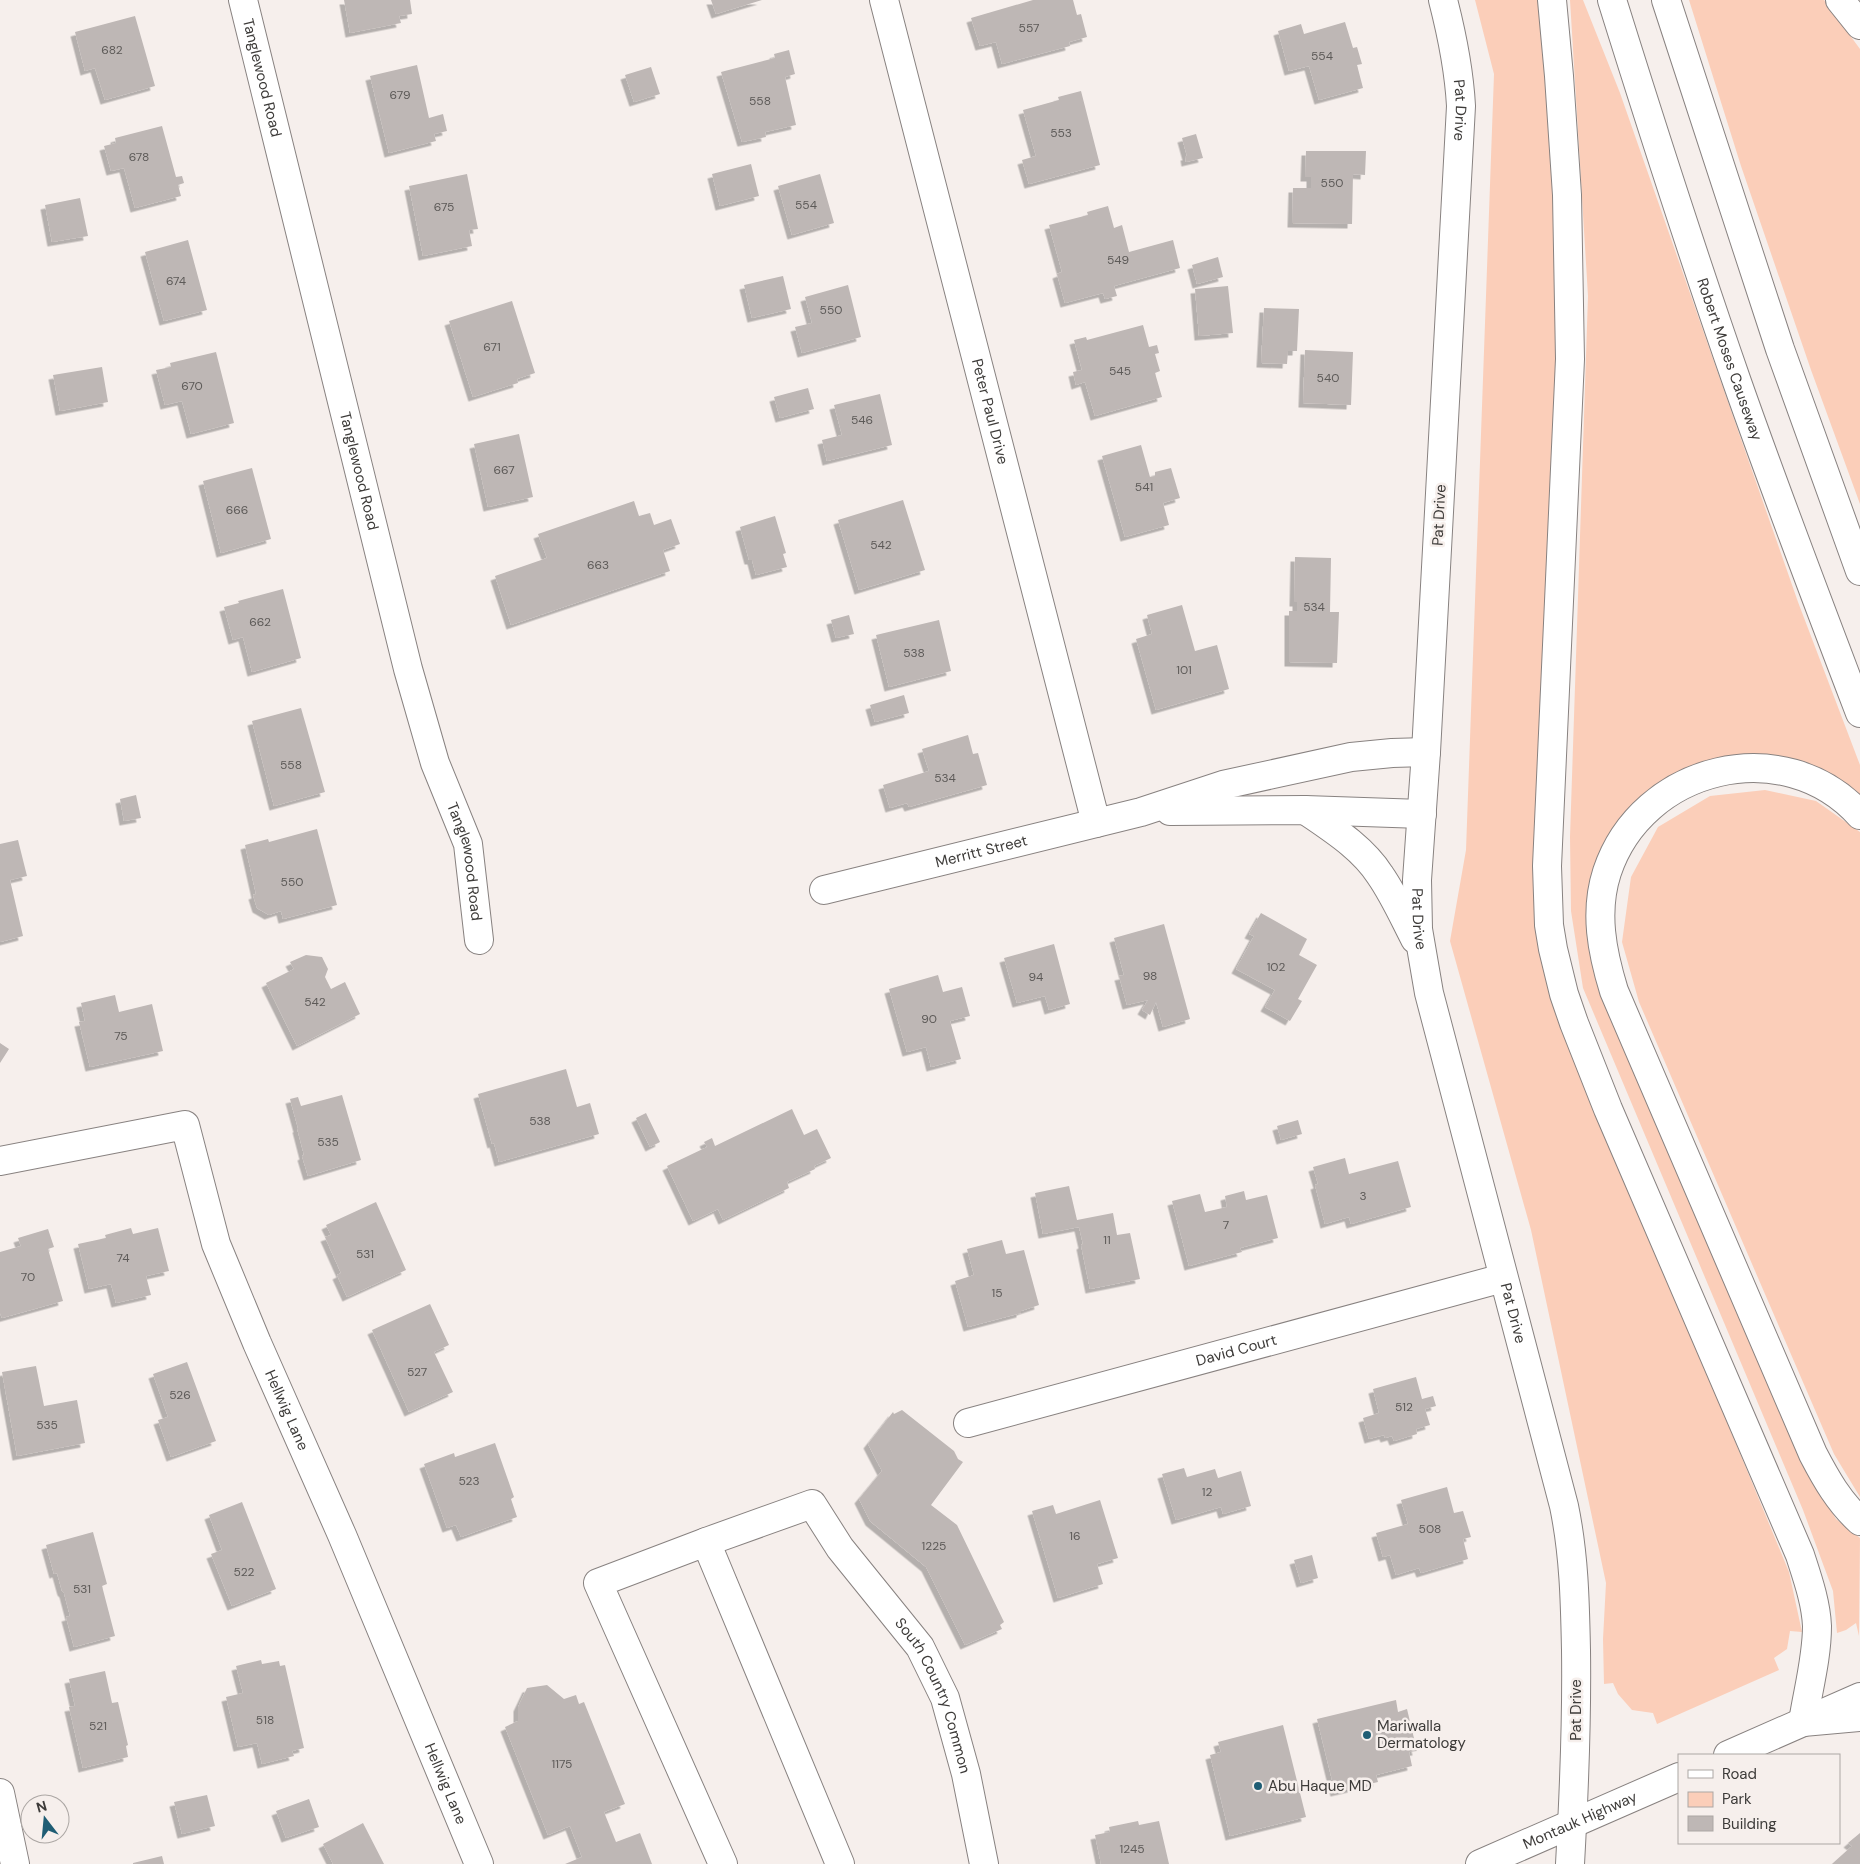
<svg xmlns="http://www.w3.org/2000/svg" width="1860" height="1864" font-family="'DM Sans',sans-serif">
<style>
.green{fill:#fbceb9}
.building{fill:#beb7b5;filter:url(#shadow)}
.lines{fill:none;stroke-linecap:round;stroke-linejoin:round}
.minor-casing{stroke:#888280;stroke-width:30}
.primary-casing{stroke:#888280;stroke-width:30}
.motorway-casing{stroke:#888280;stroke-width:30}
.minor{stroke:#fff;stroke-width:28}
.primary{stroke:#fff;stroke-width:28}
.motorway{stroke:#fff;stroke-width:28}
.poi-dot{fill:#1f5d74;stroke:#f6efec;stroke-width:2}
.labels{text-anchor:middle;stroke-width:5;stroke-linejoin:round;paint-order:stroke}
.number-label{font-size:12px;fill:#5d5a58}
.street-label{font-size:15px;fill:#3d3b39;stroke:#f6efec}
.poi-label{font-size:15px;fill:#3d3b39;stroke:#f6efec;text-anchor:start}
</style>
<defs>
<filter id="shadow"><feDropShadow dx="-4.5" dy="4.5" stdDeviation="0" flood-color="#0004"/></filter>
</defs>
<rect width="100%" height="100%" fill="#f6efec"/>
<!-- green -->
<path class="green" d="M 1475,0 L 1539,0 L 1542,21 L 1559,250 L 1557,460 L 1542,694 L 1571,1044 L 1789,1572 L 1802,1632 L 1790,1631 L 1787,1649 L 1774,1658 L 1779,1670 L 1657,1724 L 1653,1713 L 1632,1710 L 1618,1694 L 1613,1683 L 1604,1684 L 1603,1639 L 1606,1583 L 1531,1230 L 1450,941 L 1466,850 L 1494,74 Z
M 1570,0 L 1583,0 L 1620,93 L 1798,602 L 1860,765 L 1860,795 L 1823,770 L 1748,757 L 1682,773 L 1601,864 L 1587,935 L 1602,991 L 1804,1466 L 1836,1519 L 1860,1538 L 1859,1636 L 1856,1623 L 1846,1630 L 1837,1633 L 1833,1591 L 1803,1510 L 1583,988 L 1571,911 L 1570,837 L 1588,296 Z
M 1689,0 L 1824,0 L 1860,49 L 1860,504 L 1811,370 L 1741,166 Z
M 1765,790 L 1816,801 L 1860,832 L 1860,1497 L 1834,1454 L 1639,1002 L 1622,942 L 1631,877 L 1658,827 L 1710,796 Z"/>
<!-- building -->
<path class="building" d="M 344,0 L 410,0 L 412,14 L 399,16 L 401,23 L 350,33 Z
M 711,0 L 762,0 L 716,14 Z
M 1033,0 L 1073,0 L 1077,15 L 1081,14 L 1087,37 L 1069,42 L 1070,46 L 1002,64 L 996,42 L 980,46 L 971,18 Z
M 135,16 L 155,86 L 105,100 L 95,68 L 85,71 L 75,32 Z
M 1345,22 L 1353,48 L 1357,47 L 1362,64 L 1357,65 L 1363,88 L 1319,100 L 1309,66 L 1289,71 L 1278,31 L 1301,24 L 1304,34 Z
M 789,50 L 795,74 L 785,77 L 796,125 L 765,132 L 766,137 L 742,142 L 721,72 L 775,58 L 774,54 Z
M 417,65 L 429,118 L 443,114 L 447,131 L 434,134 L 436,141 L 389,153 L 370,76 Z
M 651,67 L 660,94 L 634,102 L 625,75 Z
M 1081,91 L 1100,165 L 1029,184 L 1022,160 L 1036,156 L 1023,110 L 1059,100 L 1058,97 Z
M 162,126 L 176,177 L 182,176 L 184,183 L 178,185 L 181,196 L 135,208 L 124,168 L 111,171 L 104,146 L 116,143 L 115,138 Z
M 1196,134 L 1203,158 L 1186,162 L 1185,156 L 1187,156 L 1182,138 Z
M 1306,151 L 1366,151 L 1365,175 L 1353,174 L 1352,224 L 1292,223 L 1293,188 L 1311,188 L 1311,177 L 1305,177 Z
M 751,164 L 759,196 L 720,206 L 712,174 Z
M 467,174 L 478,229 L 469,230 L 472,246 L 423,256 L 409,186 Z
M 820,174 L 834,223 L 792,235 L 778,186 Z
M 80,198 L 88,236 L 52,242 L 45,205 Z
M 1108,206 L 1114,228 L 1122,225 L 1129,252 L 1173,240 L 1180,268 L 1114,286 L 1117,296 L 1105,299 L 1103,293 L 1065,303 L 1057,274 L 1062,272 L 1049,225 L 1088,215 L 1087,212 Z
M 188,240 L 207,310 L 164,321 L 145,252 Z
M 1218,257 L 1223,277 L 1197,284 L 1192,265 Z
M 783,276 L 791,309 L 752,318 L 744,285 Z
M 848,285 L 861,337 L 802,353 L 795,327 L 812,323 L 805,297 Z
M 1228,286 L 1233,333 L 1199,336 L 1195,289 Z
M 512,301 L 535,373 L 517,379 L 518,383 L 473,397 L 449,321 Z
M 1264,308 L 1299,309 L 1297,351 L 1288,351 L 1287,364 L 1261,363 Z
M 1143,325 L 1149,347 L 1157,345 L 1159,353 L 1155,354 L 1160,371 L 1155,373 L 1162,397 L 1095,416 L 1085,382 L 1076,385 L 1073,372 L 1082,370 L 1074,340 L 1086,337 L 1087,340 Z
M 1305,350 L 1353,352 L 1351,405 L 1303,403 Z
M 216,352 L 234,423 L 191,434 L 182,401 L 165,405 L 156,370 L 171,367 L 170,363 Z
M 102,367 L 108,402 L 60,411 L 53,375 Z
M 808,388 L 814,409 L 780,418 L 774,397 Z
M 880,394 L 892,445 L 827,461 L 822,440 L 842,435 L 834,405 Z
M 519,434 L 533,497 L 488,507 L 474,444 Z
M 1141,445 L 1150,477 L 1155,476 L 1155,472 L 1171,468 L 1180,498 L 1163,503 L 1169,525 L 1125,537 L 1102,456 Z
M 252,468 L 271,539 L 221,553 L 203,481 Z
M 903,500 L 925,570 L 859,590 L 838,520 Z
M 634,501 L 639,516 L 650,513 L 654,525 L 671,519 L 680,544 L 663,550 L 670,571 L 511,625 L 495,576 L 547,558 L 538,534 Z
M 775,516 L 786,553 L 783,554 L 787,567 L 756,575 L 752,560 L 749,560 L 740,527 Z
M 1295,557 L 1331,558 L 1330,612 L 1339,612 L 1337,663 L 1289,662 L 1289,611 L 1297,611 L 1297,602 L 1294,602 Z
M 283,589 L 301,658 L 252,672 L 243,637 L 233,640 L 224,607 L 239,603 L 238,601 Z
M 1182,605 L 1195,651 L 1217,645 L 1229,689 L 1156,710 L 1136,639 L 1152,634 L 1147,615 Z
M 849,615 L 854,634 L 836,638 L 831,620 Z
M 939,620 L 951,671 L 889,687 L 876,635 Z
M 904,695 L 909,713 L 875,722 L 870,705 Z
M 301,708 L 325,792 L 274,806 L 252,721 Z
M 968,735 L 973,754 L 978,753 L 987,785 L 909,807 L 907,803 L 890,808 L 883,785 L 929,771 L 922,749 Z
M 136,795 L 141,818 L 124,821 L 120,799 Z
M 317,829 L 337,905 L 283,919 L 281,911 L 269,915 L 257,908 L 253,895 L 256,894 L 245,845 L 268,839 L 269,842 Z
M 18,840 L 27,876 L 10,880 L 23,936 L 0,942 L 0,844 Z
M 1261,913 L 1307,939 L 1299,955 L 1317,965 L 1298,999 L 1302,1001 L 1290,1021 L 1265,1007 L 1275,990 L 1236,969 L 1254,936 L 1249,934 Z
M 1164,924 L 1190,1019 L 1163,1027 L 1156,1002 L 1150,1015 L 1142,1010 L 1148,1000 L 1127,1005 L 1119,976 L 1124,975 L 1114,938 Z
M 1054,944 L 1070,1004 L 1049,1010 L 1045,996 L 1017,1003 L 1004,958 Z
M 306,955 L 322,957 L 328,969 L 325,977 L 331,989 L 345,982 L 360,1014 L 297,1046 L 266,983 L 294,969 L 290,962 Z
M 938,975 L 943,992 L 962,987 L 970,1016 L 950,1021 L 961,1059 L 931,1067 L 926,1047 L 907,1052 L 889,989 Z
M 115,995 L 119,1012 L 152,1004 L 163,1051 L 90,1067 L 79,1022 L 85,1021 L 81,1003 Z
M 0,1043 L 9,1049 L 0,1063 Z
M 566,1069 L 577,1107 L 590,1103 L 599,1134 L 499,1162 L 494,1143 L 492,1144 L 478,1094 Z
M 342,1095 L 361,1160 L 308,1176 L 302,1156 L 304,1155 L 297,1128 L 298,1128 L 290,1099 L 298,1097 L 301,1106 Z
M 792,1109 L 804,1135 L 817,1129 L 831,1158 L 814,1166 L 815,1169 L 787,1182 L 789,1188 L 723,1220 L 718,1209 L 693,1221 L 667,1166 L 707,1147 L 704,1142 L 712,1138 L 715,1146 Z
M 646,1113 L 660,1142 L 650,1147 L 636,1118 Z
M 1298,1120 L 1302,1134 L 1281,1140 L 1277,1126 Z
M 1345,1158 L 1349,1174 L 1398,1161 L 1411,1207 L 1351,1224 L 1349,1217 L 1325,1224 L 1315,1185 L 1318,1184 L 1313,1167 Z
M 1069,1186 L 1077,1220 L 1113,1213 L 1117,1235 L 1130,1233 L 1140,1279 L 1090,1289 L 1081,1245 L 1083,1244 L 1079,1227 L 1043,1234 L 1035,1193 Z
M 1244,1191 L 1246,1200 L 1267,1195 L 1278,1238 L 1240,1248 L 1242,1252 L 1189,1266 L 1172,1201 L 1200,1194 L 1205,1212 L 1227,1207 L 1225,1196 Z
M 376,1202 L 406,1270 L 347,1297 L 337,1275 L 341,1273 L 325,1237 L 331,1235 L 326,1225 Z
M 131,1228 L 133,1234 L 158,1228 L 169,1271 L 146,1276 L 151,1295 L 116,1303 L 111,1284 L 89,1289 L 78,1244 L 106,1238 L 105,1235 Z
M 48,1229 L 54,1247 L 48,1249 L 63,1301 L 2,1318 L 0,1313 L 0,1252 L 21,1246 L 18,1238 Z
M 1002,1240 L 1006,1254 L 1024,1250 L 1039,1305 L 1021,1311 L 1021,1313 L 968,1327 L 955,1281 L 974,1275 L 967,1249 Z
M 430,1304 L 449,1345 L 434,1352 L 453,1392 L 409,1412 L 372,1330 Z
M 187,1362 L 216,1441 L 171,1457 L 158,1420 L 168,1417 L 153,1374 Z
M 36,1366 L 44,1406 L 77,1400 L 85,1443 L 17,1456 L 2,1372 Z
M 1416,1377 L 1422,1399 L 1433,1396 L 1436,1406 L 1425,1409 L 1430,1425 L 1416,1429 L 1417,1434 L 1394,1441 L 1392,1436 L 1385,1438 L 1384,1435 L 1369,1439 L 1363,1418 L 1379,1413 L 1373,1389 Z
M 902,1410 L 954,1451 L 958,1459 L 963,1462 L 931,1505 L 957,1525 L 1004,1622 L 1000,1625 L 1002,1629 L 965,1645 L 926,1567 L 870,1521 L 859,1499 L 882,1471 L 868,1444 L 893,1412 L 894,1414 Z
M 495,1443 L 514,1497 L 511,1499 L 517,1517 L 461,1537 L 456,1525 L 447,1528 L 424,1464 L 454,1453 L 455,1457 Z
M 1184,1468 L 1187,1477 L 1215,1469 L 1218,1478 L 1241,1471 L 1251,1506 L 1223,1514 L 1221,1507 L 1176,1520 L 1162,1474 Z
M 1447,1487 L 1454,1513 L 1463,1511 L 1471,1537 L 1463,1539 L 1468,1559 L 1421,1573 L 1419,1568 L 1396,1575 L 1390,1555 L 1383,1557 L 1376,1533 L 1408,1524 L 1401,1500 Z
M 1100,1500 L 1118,1558 L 1097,1564 L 1103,1584 L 1058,1598 L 1032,1511 L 1053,1505 L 1056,1514 Z
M 242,1502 L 276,1589 L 232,1606 L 211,1554 L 222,1550 L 209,1515 Z
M 93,1532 L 107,1584 L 102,1586 L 115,1636 L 74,1647 L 66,1617 L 70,1616 L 64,1593 L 62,1591 L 57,1573 L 54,1574 L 46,1545 Z
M 1312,1555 L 1318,1578 L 1301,1583 L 1294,1560 Z
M 261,1660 L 262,1664 L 279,1661 L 280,1666 L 285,1665 L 304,1748 L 292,1751 L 294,1756 L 262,1764 L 257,1743 L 238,1747 L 226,1697 L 243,1693 L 236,1666 Z
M 105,1671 L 112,1703 L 118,1702 L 128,1745 L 126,1746 L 128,1757 L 83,1768 L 69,1707 L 75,1706 L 69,1679 Z
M 547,1685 L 564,1699 L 576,1695 L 579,1704 L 584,1702 L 625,1804 L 604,1812 L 616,1842 L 640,1833 L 652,1864 L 565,1864 L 582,1857 L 570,1826 L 548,1835 L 505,1727 L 518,1721 L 518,1707 L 527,1688 Z
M 1396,1700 L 1398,1712 L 1407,1709 L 1417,1751 L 1409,1752 L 1412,1766 L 1376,1775 L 1378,1782 L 1335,1792 L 1317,1719 Z
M 1283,1725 L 1306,1817 L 1230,1836 L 1210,1755 L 1221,1752 L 1218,1742 Z
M 207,1795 L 215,1826 L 182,1834 L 174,1802 Z
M 309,1799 L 319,1827 L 286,1838 L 276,1811 Z
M 1138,1821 L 1139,1825 L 1159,1821 L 1169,1864 L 1101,1864 L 1095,1835 L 1110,1832 L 1109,1827 Z
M 363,1823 L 384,1864 L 333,1864 L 323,1844 Z
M 1860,1833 L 1860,1864 L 1832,1864 L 1852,1846 L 1848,1843 Z
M 162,1856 L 164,1864 L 133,1864 L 133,1863 Z"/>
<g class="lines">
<!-- minor casing -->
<g class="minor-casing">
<g id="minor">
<path id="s1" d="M 243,0 L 408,669 L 435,763 L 468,844 L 479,940"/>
<path id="s2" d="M 884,0 L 1096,823"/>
<path id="s3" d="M 1443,0 C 1452,35 1459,69 1461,106 L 1426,752 L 1417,880 L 1418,929 L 1429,993 L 1564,1506 C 1574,1554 1575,1601 1576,1650 C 1577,1722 1574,1793 1570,1864"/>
<path d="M 1305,810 C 1331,828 1362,847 1380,875 C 1394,895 1404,918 1415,939"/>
<path d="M 1170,811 L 1305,810 L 1422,814"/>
<path id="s4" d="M 824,890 L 1141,812 L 1223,785 L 1351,757 L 1392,753 L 1426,752"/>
<path id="s5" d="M 0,1161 L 185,1125 L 216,1244 L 257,1343 L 342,1535 L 479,1864"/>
<path id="s6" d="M 968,1423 L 1503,1278"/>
<path id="s7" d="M 706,1542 L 812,1504 L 840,1548 L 920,1647 L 945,1698 L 966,1774 L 984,1864"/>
<path d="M 0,1793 L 15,1864"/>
<path d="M 723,1864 L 598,1583 L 706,1542 L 840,1864"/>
</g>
</g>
<!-- primary casing -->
<g class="primary-casing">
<g id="primary">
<path d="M 1728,1755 L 1860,1697"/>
<path id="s8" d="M 1480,1864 L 1679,1777"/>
</g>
</g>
<!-- motorway casing -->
<g class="motorway-casing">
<g id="motorway">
<path d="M 1552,0 L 1559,76 L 1567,195 L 1570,359 L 1547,866 L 1549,925 L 1553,949 L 1564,994 L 1574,1023 L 1608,1109 L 1800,1555 C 1807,1577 1816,1602 1817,1626 C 1817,1658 1808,1690 1803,1722 L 1860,1717"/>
<path id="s9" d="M 1612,0 C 1652,128 1693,256 1737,382 C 1776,493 1818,603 1860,713"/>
<path d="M 1666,0 L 1780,349 L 1860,571"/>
<path d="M 1840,0 L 1860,25"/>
<path d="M 1860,815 C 1784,731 1642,766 1607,872 C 1594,912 1602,952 1614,991 L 1813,1454 C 1826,1479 1839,1502 1860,1521"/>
</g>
</g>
<!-- minor -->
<use href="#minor" class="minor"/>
<!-- primary -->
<use href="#primary" class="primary"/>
<!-- motorway -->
<use href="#motorway" class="motorway"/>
</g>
<!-- markers -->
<g class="poi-dot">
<circle cx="1367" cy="1735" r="5"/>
<circle cx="1258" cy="1786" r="5"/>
</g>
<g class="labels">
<!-- number labels -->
<g class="number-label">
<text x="1029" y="32">557</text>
<text x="112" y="54">682</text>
<text x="1322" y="60">554</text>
<text x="400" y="99">679</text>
<text x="760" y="105">558</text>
<text x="1061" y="137">553</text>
<text x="139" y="161">678</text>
<text x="1332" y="187">550</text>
<text x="806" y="209">554</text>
<text x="444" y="211">675</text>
<text x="1118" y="264">549</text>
<text x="176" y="285">674</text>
<text x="831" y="314">550</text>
<text x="492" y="351">671</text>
<text x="1120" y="375">545</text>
<text x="1328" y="382">540</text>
<text x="192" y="390">670</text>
<text x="862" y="424">546</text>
<text x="504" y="474">667</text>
<text x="1144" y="491">541</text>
<text x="237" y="514">666</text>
<text x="881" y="549">542</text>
<text x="598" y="569">663</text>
<text x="1314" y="611">534</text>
<text x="260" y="626">662</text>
<text x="914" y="657">538</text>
<text x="1184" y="674">101</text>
<text x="291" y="769">558</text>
<text x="945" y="782">534</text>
<text x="292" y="886">550</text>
<text x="1276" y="971">102</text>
<text x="1150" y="980">98</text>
<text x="1036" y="981">94</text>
<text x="315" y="1006">542</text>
<text x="929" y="1023">90</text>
<text x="121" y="1040">75</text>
<text x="540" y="1125">538</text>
<text x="328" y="1146">535</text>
<text x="1363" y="1200">3</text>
<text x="1226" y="1229">7</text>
<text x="1107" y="1244">11</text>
<text x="365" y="1258">531</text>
<text x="123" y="1262">74</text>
<text x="28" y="1281">70</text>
<text x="997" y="1297">15</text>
<text x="417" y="1376">527</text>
<text x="180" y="1399">526</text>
<text x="1404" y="1411">512</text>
<text x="47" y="1429">535</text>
<text x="469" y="1485">523</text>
<text x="1207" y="1496">12</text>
<text x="1430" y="1533">508</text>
<text x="1075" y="1540">16</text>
<text x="934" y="1550">1225</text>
<text x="244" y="1576">522</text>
<text x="82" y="1593">531</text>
<text x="265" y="1724">518</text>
<text x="98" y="1730">521</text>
<text x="562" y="1768">1175</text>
<text x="1132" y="1853">1245</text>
</g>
<!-- street labels -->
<g class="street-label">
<text dy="5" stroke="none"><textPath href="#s1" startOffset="80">Tanglewood Road</textPath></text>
<text dy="5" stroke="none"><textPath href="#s3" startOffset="112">Pat Drive</textPath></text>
<text dy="5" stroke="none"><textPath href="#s9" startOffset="378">Robert Moses Causeway</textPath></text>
<text dy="5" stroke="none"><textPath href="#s2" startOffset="425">Peter Paul Drive</textPath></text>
<text dy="5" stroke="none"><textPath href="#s1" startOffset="485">Tanglewood Road</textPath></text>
<text transform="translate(1439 515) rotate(-87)" y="5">Pat Drive</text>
<text dy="5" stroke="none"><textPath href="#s4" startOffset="162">Merritt Street</textPath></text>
<text dy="5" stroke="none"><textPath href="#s1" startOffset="891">Tanglewood Road</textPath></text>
<text dy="5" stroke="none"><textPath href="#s3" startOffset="922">Pat Drive</textPath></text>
<text dy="5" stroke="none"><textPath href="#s3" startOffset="1328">Pat Drive</textPath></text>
<text dy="5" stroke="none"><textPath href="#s6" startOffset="278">David Court</textPath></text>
<text dy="5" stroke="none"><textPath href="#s5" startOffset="492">Hellwig Lane</textPath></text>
<text dy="5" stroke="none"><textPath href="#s7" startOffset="342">South Country Common</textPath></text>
<text transform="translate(1576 1710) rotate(-90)" y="5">Pat Drive</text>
<text dy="5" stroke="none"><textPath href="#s5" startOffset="898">Hellwig Lane</textPath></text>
<text dy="5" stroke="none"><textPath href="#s8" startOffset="109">Montauk Highway</textPath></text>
</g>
<!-- poi labels -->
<g class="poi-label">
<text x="1377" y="1731">Mariwalla<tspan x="1377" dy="17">Dermatology</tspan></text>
<text x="1268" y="1791">Abu Haque MD</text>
</g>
</g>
<!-- legend -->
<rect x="1678" y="1754" width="162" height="90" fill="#f6efec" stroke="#aca7a4"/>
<rect x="1688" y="1770" width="25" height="8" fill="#ffffff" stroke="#aca7a4"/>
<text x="1722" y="1779" font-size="15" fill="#3d3b39">Road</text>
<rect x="1688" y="1792" width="25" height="15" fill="#fbceb9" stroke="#aca7a4"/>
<text x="1722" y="1804" font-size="15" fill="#3d3b39">Park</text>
<rect x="1688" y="1816" width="25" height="15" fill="#beb7b5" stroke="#aca7a4"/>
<text x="1722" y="1829" font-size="15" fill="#3d3b39">Building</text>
<!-- north arrow -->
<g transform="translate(45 1819) rotate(344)"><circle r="24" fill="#f6efec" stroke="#aca7a4"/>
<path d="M0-4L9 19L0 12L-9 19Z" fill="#1f5d74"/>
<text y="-8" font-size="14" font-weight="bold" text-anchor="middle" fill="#3d3b39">N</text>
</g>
</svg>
